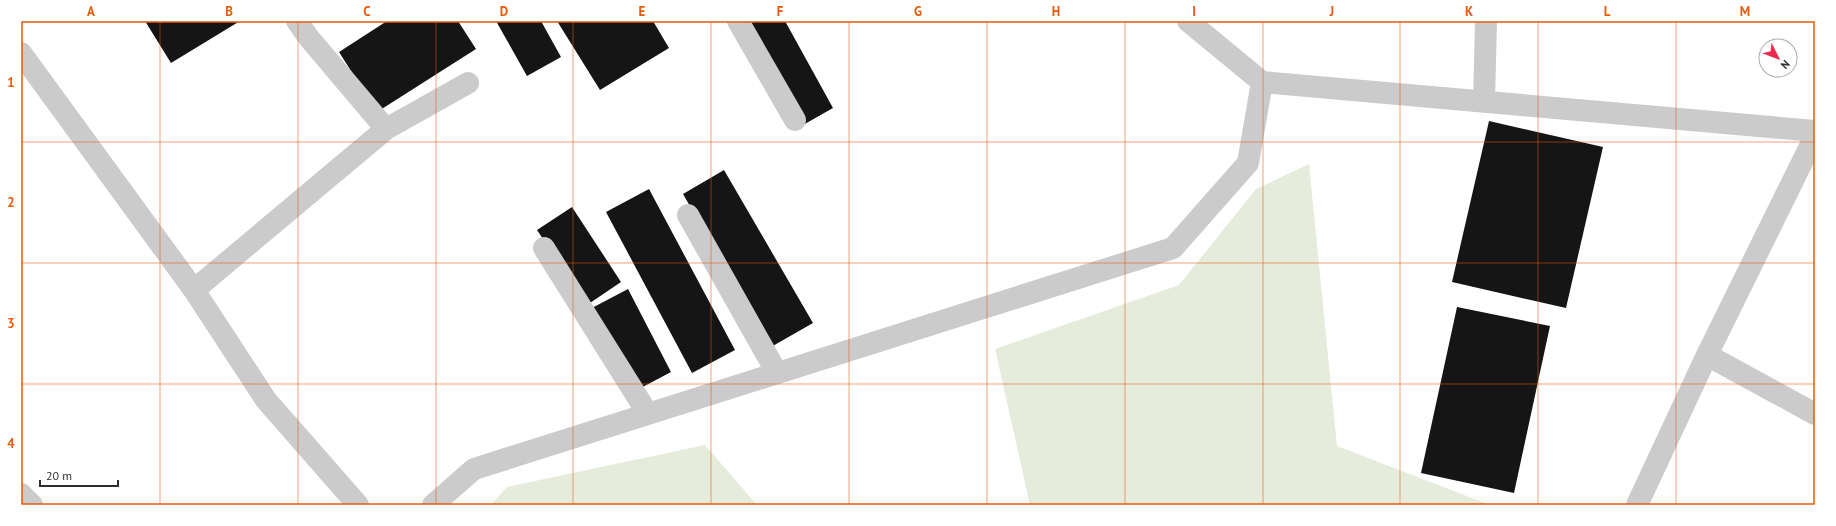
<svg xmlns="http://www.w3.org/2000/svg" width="1836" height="526" font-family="'PT Sans',sans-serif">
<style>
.green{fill:#e6ecdb}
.building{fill:#151515}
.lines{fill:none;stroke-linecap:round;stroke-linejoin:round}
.minor{stroke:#cbcbcb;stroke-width:22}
.grid{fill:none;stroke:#e8590c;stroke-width:1;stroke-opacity:0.55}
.neatline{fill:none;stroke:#e8590c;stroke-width:1.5}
.grid-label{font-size:13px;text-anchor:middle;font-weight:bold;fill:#e8590c}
</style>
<rect width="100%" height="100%" fill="#fff"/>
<!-- green -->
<path class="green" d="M 1309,164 L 1337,446 L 1490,505 L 1030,505 L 995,349 L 1179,285 L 1256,189 Z
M 705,445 L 757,505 L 491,505 L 507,487 Z"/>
<!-- building -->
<path class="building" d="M 145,21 L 240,21 L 171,63 Z
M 387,21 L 458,21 L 476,49 L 377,112 L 339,52 Z
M 496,21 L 541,21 L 561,57 L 527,76 Z
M 557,21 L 653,21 L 669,48 L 600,90 Z
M 746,21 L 785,21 L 833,108 L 803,125 Z
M 1489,121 L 1603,147 L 1566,308 L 1452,282 Z
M 724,170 L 813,323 L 771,347 L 683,194 Z
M 649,189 L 735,350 L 692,373 L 606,212 Z
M 572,207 L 621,282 L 587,305 L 537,230 Z
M 628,289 L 671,372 L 637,390 L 590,309 Z
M 1457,307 L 1550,326 L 1514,493 L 1421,473 Z"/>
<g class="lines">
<!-- minor -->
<path class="minor" d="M 297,21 L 309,38 L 386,129
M 738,21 L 795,120
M 1188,21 L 1262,82
M 21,53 L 194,290 L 266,400 L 358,505
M 1484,101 L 1486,21
M 1815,136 L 1707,355 L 1815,414
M 688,215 L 777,373
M 544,248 L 648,414
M 194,290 L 386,129 L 468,83
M 21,494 L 32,505
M 433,505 L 474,469 L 1173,248 L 1248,163 L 1262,82 L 1815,131
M 1637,505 L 1707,355"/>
</g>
<!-- grid -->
<path class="grid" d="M 160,21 L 160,505M 298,21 L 298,505M 436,21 L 436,505M 573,21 L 573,505M 711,21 L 711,505M 849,21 L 849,505M 987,21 L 987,505M 1125,21 L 1125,505M 1263,21 L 1263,505M 1400,21 L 1400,505M 1538,21 L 1538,505M 1676,21 L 1676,505M 21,142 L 1815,142M 21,263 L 1815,263M 21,384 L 1815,384"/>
<!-- border -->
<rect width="1836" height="526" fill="none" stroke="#ffffff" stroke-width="44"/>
<!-- north arrow -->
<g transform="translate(1778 58) rotate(132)"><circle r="19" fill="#ffffff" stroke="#ababab"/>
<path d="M0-3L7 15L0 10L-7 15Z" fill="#e92b4f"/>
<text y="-6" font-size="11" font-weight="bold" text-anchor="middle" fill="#2e2e2e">N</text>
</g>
<!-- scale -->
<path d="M40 480v6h78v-6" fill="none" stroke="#2e2e2e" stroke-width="2"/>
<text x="46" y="480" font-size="12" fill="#2e2e2e" stroke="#ffffff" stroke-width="3" paint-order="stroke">20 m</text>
<rect x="22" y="22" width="1792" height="482" class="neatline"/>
<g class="grid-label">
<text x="91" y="16">A</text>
<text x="229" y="16">B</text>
<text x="367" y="16">C</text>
<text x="504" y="16">D</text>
<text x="642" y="16">E</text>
<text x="780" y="16">F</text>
<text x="918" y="16">G</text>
<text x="1056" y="16">H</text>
<text x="1194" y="16">I</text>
<text x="1332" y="16">J</text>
<text x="1469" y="16">K</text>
<text x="1607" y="16">L</text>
<text x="1745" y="16">M</text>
<text x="11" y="87">1</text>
<text x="11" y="207">2</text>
<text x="11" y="328">3</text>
<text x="11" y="448">4</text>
</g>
</svg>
